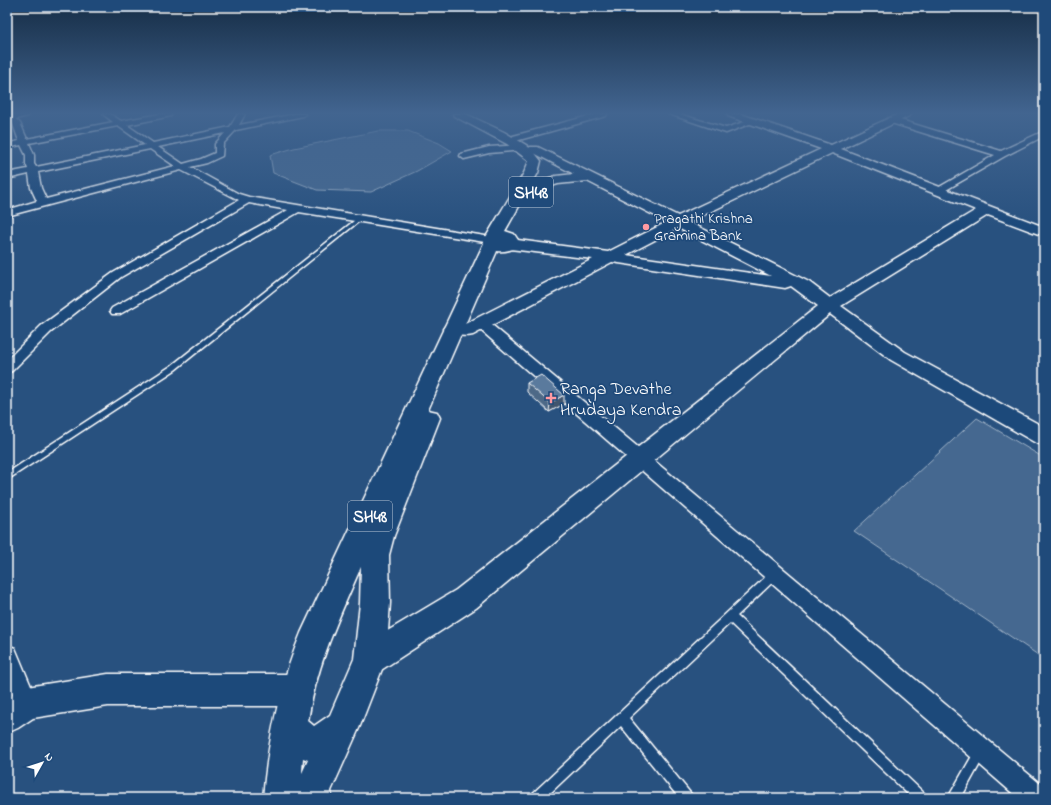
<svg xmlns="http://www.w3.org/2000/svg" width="1051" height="805" font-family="'Indie Flower',sans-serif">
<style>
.green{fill:#446890;stroke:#a2b4c8}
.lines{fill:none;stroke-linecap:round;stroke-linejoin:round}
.lane-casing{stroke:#fff;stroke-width:3}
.street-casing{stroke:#fff;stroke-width:3}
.secondary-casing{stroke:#fff;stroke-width:3}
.primary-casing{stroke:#fff;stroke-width:3}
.lane{fill:#1f4a7a;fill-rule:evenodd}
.street{fill:#1f4a7a;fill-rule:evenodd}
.secondary{fill:#1f4a7a;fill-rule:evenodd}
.primary{fill:#1f4a7a;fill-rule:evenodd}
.wall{fill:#4d6987;stroke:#fff}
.shaded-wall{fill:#3f556e;stroke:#fff}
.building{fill:#5a7a9d;stroke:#fff}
.poi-dot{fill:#ff9aa2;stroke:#1f4a7a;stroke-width:1.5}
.labels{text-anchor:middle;stroke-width:3.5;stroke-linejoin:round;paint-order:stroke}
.far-poi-label{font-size:15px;fill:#fff;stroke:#1f4a7a;text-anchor:start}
.shield{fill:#1f4a7a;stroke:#bcc9d7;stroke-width:1}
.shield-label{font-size:17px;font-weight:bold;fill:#fff}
.poi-label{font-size:18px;fill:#fff;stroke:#1f4a7a;text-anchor:start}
</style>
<rect width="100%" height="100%" fill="#28517f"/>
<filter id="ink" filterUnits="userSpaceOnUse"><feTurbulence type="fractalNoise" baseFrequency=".025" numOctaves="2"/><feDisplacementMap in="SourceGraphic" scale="8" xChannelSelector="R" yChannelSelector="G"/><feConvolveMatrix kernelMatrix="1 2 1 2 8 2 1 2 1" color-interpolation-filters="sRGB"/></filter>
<g filter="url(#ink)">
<!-- green -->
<path class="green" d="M 378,131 L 408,131 L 439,143 L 452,151 L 417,171 L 371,192 L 317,190 L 273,173 L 270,155 L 294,148 Z
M 977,418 L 1044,458 L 1044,659 L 854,531 Z"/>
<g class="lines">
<!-- lane casing -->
<g class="lane-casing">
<path id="lane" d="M 359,217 L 363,218 L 175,370 L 7,480 L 7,473 L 171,366 Z
M 774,571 L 777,572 L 779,575 L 777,578 L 737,616 L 925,794 L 927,798 L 912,798 L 730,623 L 629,718 L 691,794 L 693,798 L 679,798 L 621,726 L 545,798 L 530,798 L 532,794 L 771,572 Z
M 980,747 L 984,749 L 986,753 L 961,798 L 948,798 L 976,749 Z"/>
</g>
<!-- street casing -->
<g class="street-casing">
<path id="street" d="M 7,114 L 10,114 L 20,123 L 27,139 L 113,122 L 103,114 L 110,114 L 121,121 L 160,114 L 171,114 L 171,116 L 127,125 L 153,143 L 230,127 L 238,114 L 245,114 L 239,125 L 295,114 L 306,114 L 303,116 L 236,130 L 223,144 L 222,156 L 207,163 L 190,167 L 239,194 L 249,197 L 491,237 L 496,240 L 491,243 L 299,212 L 120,314 L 112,314 L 110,311 L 112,308 L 288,210 L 249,203 L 121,277 L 51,332 L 12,371 L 7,373 L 7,360 L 41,326 L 113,273 L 239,200 L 181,170 L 7,216 L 7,210 L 37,201 L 31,188 L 29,174 L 7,179 L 7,173 L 28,169 L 26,164 L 26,155 L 21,145 L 7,148 L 7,144 L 19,141 L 13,124 L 7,119 ZM 118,126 L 145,145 L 36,167 L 34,164 L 34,155 L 29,143 ZM 225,133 L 215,144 L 215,153 L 201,159 L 183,164 L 158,147 ZM 150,149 L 175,166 L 46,199 L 41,188 L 38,172 Z
M 596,114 L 607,114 L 606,116 L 519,140 L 513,140 L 512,138 L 513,136 Z
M 669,114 L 679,114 L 726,128 L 753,119 L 757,121 L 726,133 Z
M 888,118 L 894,118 L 1001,151 L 1044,131 L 1044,136 L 1005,156 L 939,194 L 936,193 L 934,191 L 936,189 L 995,155 L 888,122 Z
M 521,145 L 525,148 L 524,150 L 489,153 L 464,159 L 460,156 L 461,154 L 489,147 Z
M 481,319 L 486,320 L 1044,787 L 1044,798 L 1018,798 L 476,326 L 475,323 L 476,320 Z
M 7,645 L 15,648 L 38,703 L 35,711 L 27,714 L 19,711 L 7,682 Z"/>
</g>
<!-- secondary casing -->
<g class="secondary-casing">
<path id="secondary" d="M 13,114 L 29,114 L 28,116 L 7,121 L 7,115 Z
M 727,114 L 741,114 L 831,145 L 898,114 L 910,114 L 909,116 L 841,149 L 1044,227 L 1044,236 L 988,215 L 841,306 L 905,352 L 1044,427 L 1044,445 L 1036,443 L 891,360 L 830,314 L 476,608 L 381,670 L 370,674 L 359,670 L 355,659 L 359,648 L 456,590 L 818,306 L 791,286 L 785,288 L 612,262 L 473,335 C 463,337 455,335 446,333 L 443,329 L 446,325 L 452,323 L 463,325 L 593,259 L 510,249 L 505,247 L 502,244 L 505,241 L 510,239 L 608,252 L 667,222 L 587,181 L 558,184 L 533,192 L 528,191 L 526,188 L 528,185 L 556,176 L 574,174 L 530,151 L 528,149 L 530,147 L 538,147 L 678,216 L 821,149 L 728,116 ZM 832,153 L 976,210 L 830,298 L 809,282 L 689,222 ZM 678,228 L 771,276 L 626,255 Z
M 108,674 L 297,674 L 308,679 L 313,690 L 308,701 L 297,706 L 108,706 L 33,718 L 18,728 L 7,733 L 7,698 L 27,687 Z"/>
</g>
<!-- primary casing -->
<g class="primary-casing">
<path id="primary" d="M 453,114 L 466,114 L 504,132 L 526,145 L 534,152 L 541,161 L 538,173 L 505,231 L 514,234 L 520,243 C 515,250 505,252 497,251 L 428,410 L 437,412 L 440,418 L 394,536 L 389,555 L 390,603 L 386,659 L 360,726 L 331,791 L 332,798 L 263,798 C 268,741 279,686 301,633 L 484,243 L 483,242 L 524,173 L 529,161 L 507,144 L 454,116 ZM 361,567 L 360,603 L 354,659 L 330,715 L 314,726 L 308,721 C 316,666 339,617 361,567 ZM 303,758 L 308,760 L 302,773 L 302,771 Z"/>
</g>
<!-- lane -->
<use href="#lane" class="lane"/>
<!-- street -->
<use href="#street" class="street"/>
<!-- secondary -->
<use href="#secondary" class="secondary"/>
<!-- primary -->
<use href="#primary" class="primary"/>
</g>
<!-- wall -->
<path class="wall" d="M 527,383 L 564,404 L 549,412 L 527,392 Z"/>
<!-- shaded-wall -->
<path class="shaded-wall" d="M 564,395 L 564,404 L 549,412 L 550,403 Z"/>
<!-- building -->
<path class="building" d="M 541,375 L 564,395 L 550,403 L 527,383 Z"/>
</g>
<!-- sky -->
<linearGradient id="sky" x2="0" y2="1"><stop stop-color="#162d46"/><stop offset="0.5" stop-color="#426590"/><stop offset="1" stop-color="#426590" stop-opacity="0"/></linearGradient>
<rect width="1051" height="226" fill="url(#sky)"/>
<!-- markers -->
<g class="poi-dot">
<circle cx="646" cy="227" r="4"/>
<path d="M549 392h4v4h4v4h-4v4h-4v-4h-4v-4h4z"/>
</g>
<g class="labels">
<!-- far-poi labels -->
<g class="far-poi-label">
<text x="654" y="223">Pragathi Krishna<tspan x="654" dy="17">Gramina Bank</tspan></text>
</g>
<!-- shield labels -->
<g class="shield">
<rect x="509" y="177" width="44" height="30" rx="3"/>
<rect x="348" y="501" width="44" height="30" rx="3"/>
</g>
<g class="shield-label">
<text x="531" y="198">SH48</text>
<text x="370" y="522">SH48</text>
</g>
<!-- poi labels -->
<g class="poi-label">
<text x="560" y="394">Ranga Devathe<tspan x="560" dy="21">Hrudaya Kendra</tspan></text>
</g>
</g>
<!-- margin -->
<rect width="1051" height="805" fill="none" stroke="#1f4a7a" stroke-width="24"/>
<rect x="12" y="12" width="1027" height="781" fill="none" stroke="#fff" stroke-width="1.5" filter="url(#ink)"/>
<!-- north arrow -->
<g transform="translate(42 763) rotate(51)" stroke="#1f4a7a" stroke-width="3" paint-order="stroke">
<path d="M0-3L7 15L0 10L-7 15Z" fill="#ffffff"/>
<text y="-6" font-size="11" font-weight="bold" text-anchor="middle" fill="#ffffff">N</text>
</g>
</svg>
